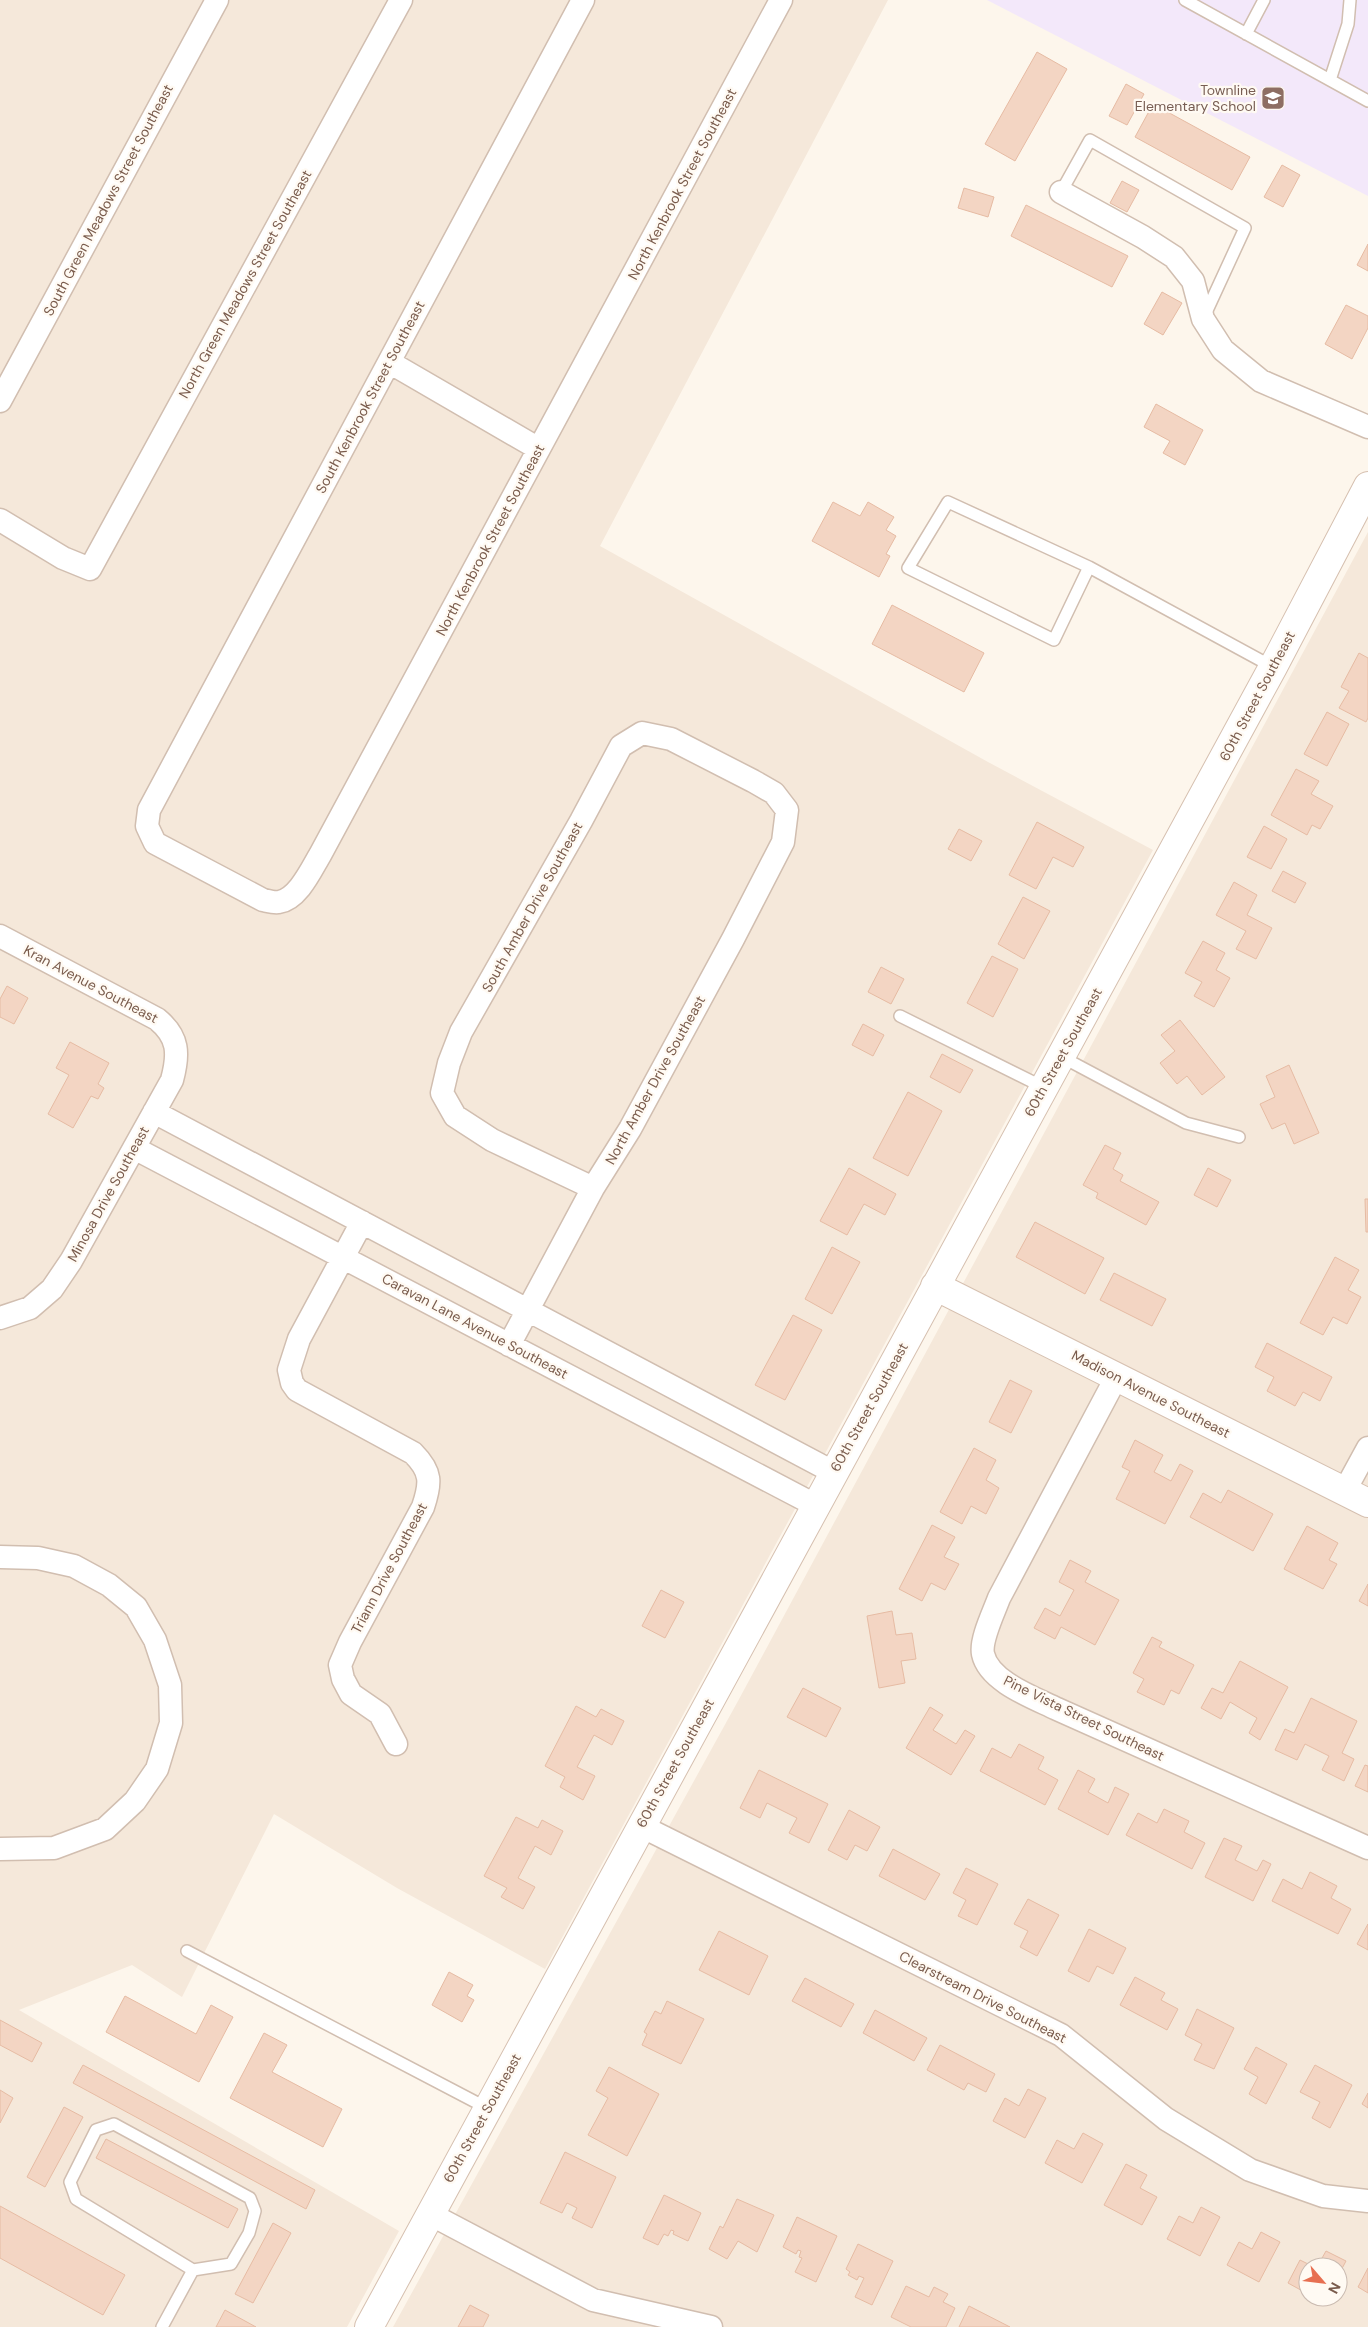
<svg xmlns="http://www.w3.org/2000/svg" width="1368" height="2327" font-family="'DM Sans',sans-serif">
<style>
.residential{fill:#f5e8da;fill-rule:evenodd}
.education{fill:#f3e8fa}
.building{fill:#f3d5c3;stroke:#e6bba3}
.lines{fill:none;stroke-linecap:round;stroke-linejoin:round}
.lane-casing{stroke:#d1beb0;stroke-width:14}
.street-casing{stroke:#d1beb0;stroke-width:25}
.secondary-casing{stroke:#d6c0b0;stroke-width:30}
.lane{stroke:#fff;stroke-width:11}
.street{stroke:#fff;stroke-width:22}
.secondary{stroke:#fff;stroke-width:28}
.labels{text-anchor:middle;stroke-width:4.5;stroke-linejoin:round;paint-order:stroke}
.education-label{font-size:14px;fill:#785e54;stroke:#fffaf3;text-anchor:end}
.street-label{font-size:14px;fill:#7a5c4d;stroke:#fffaf3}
</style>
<rect width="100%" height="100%" fill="#fdf6ec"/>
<!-- residential -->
<path class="residential" d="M 0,0 L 888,0 L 600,546 L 988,762 L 1153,850 L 545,1969 L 397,1888 L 274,1814 L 182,1997 L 132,1965 L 19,2010 L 399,2231 L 347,2327 L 0,2327 Z
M 1368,532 L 1368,2327 L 393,2327 L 738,1701 ZM 1308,2267 L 1338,2267 L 1338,2297 L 1308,2297 Z"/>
<!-- education -->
<path class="education" d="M 987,0 L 1368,0 L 1368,196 Z"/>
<!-- building -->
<path class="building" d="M 1037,52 L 1067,69 L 1015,161 L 985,144 Z
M 1126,84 L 1144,94 L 1127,125 L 1109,116 Z
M 1153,104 L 1250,157 L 1232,190 L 1135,137 Z
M 1282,165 L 1300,175 L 1283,207 L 1264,197 Z
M 1122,181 L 1139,190 L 1127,212 L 1110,203 Z
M 964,188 L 994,197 L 988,217 L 958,208 Z
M 1026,205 L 1128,256 L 1112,287 L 1011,236 Z
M 1368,244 L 1368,271 L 1357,265 Z
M 1162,292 L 1182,303 L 1163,335 L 1144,324 Z
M 1346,305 L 1368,316 L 1368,328 L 1352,359 L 1325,344 Z
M 1156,404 L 1203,430 L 1185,465 L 1163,453 L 1170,441 L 1144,427 Z
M 833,502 L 860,516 L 868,502 L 894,517 L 886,530 L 896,536 L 886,554 L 890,556 L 879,577 L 812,541 Z
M 892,605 L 984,653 L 964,692 L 872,644 Z
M 1359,653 L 1368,658 L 1368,718 L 1366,722 L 1339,708 L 1349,691 L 1341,687 Z
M 1327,712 L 1349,724 L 1327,766 L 1304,754 Z
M 1296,769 L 1319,781 L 1311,794 L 1333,806 L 1320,829 L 1312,825 L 1307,835 L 1271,815 Z
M 1037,822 L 1084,847 L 1073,867 L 1053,857 L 1036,889 L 1009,875 Z
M 1264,826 L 1287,839 L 1271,869 L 1247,857 Z
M 959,829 L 982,841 L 971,861 L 948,849 Z
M 1283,871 L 1306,883 L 1295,903 L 1272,891 Z
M 1234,882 L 1257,895 L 1247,915 L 1272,928 L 1256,959 L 1236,949 L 1246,931 L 1216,915 Z
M 1023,897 L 1050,911 L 1024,959 L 998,944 Z
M 1203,941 L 1225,953 L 1216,970 L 1230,978 L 1214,1007 L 1194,996 L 1202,982 L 1185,973 Z
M 992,956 L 1018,969 L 993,1017 L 967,1003 Z
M 881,967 L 904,979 L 891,1004 L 868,992 Z
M 7,986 L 28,998 L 14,1024 L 0,1017 L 0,999 Z
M 1180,1020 L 1225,1077 L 1202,1095 L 1187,1076 L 1177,1084 L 1160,1063 L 1175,1051 L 1161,1035 Z
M 863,1024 L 884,1035 L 873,1056 L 852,1045 Z
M 70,1042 L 109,1063 L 98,1084 L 104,1088 L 98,1099 L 91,1096 L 73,1128 L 48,1114 L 69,1075 L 56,1068 Z
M 942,1054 L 973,1070 L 960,1093 L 930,1077 Z
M 1289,1065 L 1319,1133 L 1294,1144 L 1285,1123 L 1272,1129 L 1260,1104 L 1275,1097 L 1266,1076 Z
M 908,1092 L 942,1111 L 908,1176 L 873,1158 Z
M 1105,1145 L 1121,1153 L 1113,1169 L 1123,1175 L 1120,1181 L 1159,1202 L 1146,1225 L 1096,1198 L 1098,1193 L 1083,1185 Z
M 849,1168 L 896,1194 L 885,1215 L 864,1204 L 847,1235 L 820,1221 Z
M 1208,1168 L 1231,1180 L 1217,1207 L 1194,1195 Z
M 1365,1199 L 1368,1199 L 1368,1232 L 1366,1232 Z
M 1035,1222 L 1104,1258 L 1085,1294 L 1016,1257 Z
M 832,1247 L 860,1262 L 832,1314 L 805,1299 Z
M 1335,1257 L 1359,1270 L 1348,1290 L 1361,1297 L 1347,1324 L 1333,1317 L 1323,1335 L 1300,1323 Z
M 1114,1273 L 1166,1299 L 1152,1326 L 1100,1300 Z
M 793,1315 L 822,1330 L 785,1400 L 755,1385 Z
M 1267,1343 L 1332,1377 L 1320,1401 L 1303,1392 L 1295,1406 L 1267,1391 L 1274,1377 L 1255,1367 Z
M 1010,1380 L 1032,1391 L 1011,1433 L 989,1422 Z
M 1135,1440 L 1163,1455 L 1154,1472 L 1171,1481 L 1180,1464 L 1193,1471 L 1165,1524 L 1116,1499 L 1130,1471 L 1122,1467 Z
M 974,1448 L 996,1460 L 986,1480 L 999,1488 L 986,1514 L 971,1506 L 962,1524 L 940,1512 Z
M 1228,1490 L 1273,1514 L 1253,1551 L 1190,1517 L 1203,1493 L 1221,1503 Z
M 932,1525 L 955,1537 L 944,1557 L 959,1564 L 945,1590 L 931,1583 L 922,1601 L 899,1589 Z
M 1307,1526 L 1338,1543 L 1329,1560 L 1337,1564 L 1323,1589 L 1284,1569 Z
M 1070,1560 L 1091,1571 L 1085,1582 L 1119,1600 L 1095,1645 L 1061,1627 L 1055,1639 L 1034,1628 L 1045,1608 L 1060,1616 L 1074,1590 L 1059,1582 Z
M 1368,1584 L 1368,1606 L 1359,1601 Z
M 661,1590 L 684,1602 L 665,1638 L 642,1626 Z
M 892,1611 L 896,1635 L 912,1633 L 916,1659 L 901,1661 L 905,1683 L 879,1688 L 867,1616 Z
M 1152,1637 L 1162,1642 L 1159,1647 L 1194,1665 L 1179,1694 L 1171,1690 L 1164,1705 L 1137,1692 L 1144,1679 L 1133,1673 Z
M 1240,1661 L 1288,1687 L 1260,1740 L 1249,1733 L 1257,1718 L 1230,1702 L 1221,1719 L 1201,1708 L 1212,1688 L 1223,1693 Z
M 803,1688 L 841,1708 L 826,1737 L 787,1717 Z
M 1311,1698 L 1357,1721 L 1342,1753 L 1354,1759 L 1344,1781 L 1322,1770 L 1329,1756 L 1305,1744 L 1297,1760 L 1275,1750 L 1285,1729 L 1294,1733 Z
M 576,1706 L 596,1717 L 601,1709 L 624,1721 L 612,1745 L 594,1735 L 577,1767 L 595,1776 L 583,1800 L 560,1787 L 565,1777 L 545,1766 Z
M 930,1707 L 943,1715 L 933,1730 L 956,1744 L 965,1730 L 975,1736 L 951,1775 L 906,1748 Z
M 1019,1744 L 1044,1757 L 1038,1769 L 1058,1780 L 1045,1805 L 980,1771 L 992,1748 L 1011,1758 Z
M 1365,1765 L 1368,1766 L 1368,1792 L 1355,1786 Z
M 759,1770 L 828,1804 L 809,1843 L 789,1833 L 797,1818 L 767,1803 L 760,1818 L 740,1808 Z
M 1078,1770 L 1095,1779 L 1088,1792 L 1108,1803 L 1115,1787 L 1129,1794 L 1108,1835 L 1058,1809 Z
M 1164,1809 L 1189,1821 L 1184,1832 L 1205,1843 L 1192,1869 L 1126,1835 L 1138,1813 L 1157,1823 Z
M 849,1810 L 880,1827 L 867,1851 L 855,1845 L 847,1860 L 828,1850 Z
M 516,1817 L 538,1828 L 542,1820 L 563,1831 L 551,1855 L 535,1846 L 518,1878 L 535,1887 L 523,1909 L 501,1897 L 507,1888 L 484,1876 Z
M 1224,1838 L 1242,1846 L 1235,1860 L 1257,1871 L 1263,1860 L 1271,1864 L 1253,1901 L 1205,1877 Z
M 893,1849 L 940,1874 L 925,1900 L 879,1876 Z
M 966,1868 L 998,1884 L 977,1925 L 958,1916 L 966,1900 L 953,1893 Z
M 1310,1872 L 1337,1886 L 1331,1898 L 1351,1909 L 1338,1934 L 1272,1901 L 1283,1879 L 1302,1889 Z
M 1028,1899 L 1059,1915 L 1037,1956 L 1020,1947 L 1028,1931 L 1014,1924 Z
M 1368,1924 L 1368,1950 L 1357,1944 Z
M 1089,1929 L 1126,1948 L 1113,1974 L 1097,1966 L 1089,1982 L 1068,1971 Z
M 719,1931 L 768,1956 L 749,1995 L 699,1970 Z
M 449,1972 L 473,1985 L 467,1996 L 474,2000 L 462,2022 L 432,2005 Z
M 1135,1977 L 1165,1993 L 1161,2000 L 1178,2009 L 1167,2030 L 1120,2005 Z
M 805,1978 L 854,2004 L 841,2027 L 792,2001 Z
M 125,1996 L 196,2034 L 211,2005 L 233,2017 L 199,2082 L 106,2032 Z
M 667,2001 L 704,2019 L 681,2064 L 642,2045 L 647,2034 L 644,2032 L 655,2011 L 661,2014 Z
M 1197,2009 L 1234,2028 L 1214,2069 L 1194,2060 L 1202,2044 L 1185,2035 Z
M 875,2010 L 927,2038 L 914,2061 L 863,2033 Z
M 0,2020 L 42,2043 L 32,2062 L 0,2045 Z
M 264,2033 L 287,2045 L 272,2072 L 342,2109 L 323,2147 L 230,2098 Z
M 940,2045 L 995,2074 L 986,2092 L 968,2083 L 964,2090 L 927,2070 Z
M 1256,2047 L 1287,2064 L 1266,2104 L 1249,2094 L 1258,2077 L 1244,2069 Z
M 83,2065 L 315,2190 L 306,2209 L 73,2083 Z
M 1315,2065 L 1352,2085 L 1330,2128 L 1312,2118 L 1320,2102 L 1300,2092 Z
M 609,2067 L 659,2094 L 627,2156 L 588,2135 L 608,2098 L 596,2091 Z
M 1028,2089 L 1046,2098 L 1025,2138 L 993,2121 L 1005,2098 L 1019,2106 Z
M 0,2090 L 13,2098 L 0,2123 Z
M 1368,2093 L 1368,2108 L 1362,2104 Z
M 64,2107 L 83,2117 L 45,2187 L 27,2177 Z
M 1083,2133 L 1103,2144 L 1082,2183 L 1045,2163 L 1057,2140 L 1074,2149 Z
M 106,2139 L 238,2209 L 228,2228 L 96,2158 Z
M 565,2152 L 616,2177 L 592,2228 L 572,2218 L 577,2208 L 567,2203 L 562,2213 L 540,2203 Z
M 1126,2164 L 1147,2175 L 1140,2188 L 1157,2197 L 1142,2225 L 1104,2205 Z
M 664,2195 L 701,2213 L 688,2241 L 673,2234 L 674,2231 L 671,2230 L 668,2236 L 664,2234 L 658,2245 L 643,2238 Z
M 737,2199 L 774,2215 L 757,2252 L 738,2241 L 727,2259 L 709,2249 L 720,2226 L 723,2228 Z
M 0,2206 L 125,2275 L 103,2315 L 0,2258 Z
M 1201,2207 L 1220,2217 L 1200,2256 L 1167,2239 L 1179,2216 L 1193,2223 Z
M 797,2217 L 837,2236 L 816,2282 L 795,2272 L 802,2258 L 799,2257 L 801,2251 L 798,2250 L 796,2254 L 783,2247 Z
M 273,2223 L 291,2233 L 253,2303 L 235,2294 Z
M 1261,2232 L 1280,2242 L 1259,2282 L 1227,2265 L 1239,2242 L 1252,2249 Z
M 858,2244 L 893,2261 L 872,2305 L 855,2297 L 864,2278 L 859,2276 L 857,2280 L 848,2275 L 850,2272 L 846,2269 Z
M 1326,2251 L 1346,2261 L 1338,2276 L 1338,2267 L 1317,2267 Z
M 1300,2260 L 1314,2267 L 1308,2267 L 1308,2294 L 1288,2283 Z
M 1368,2268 L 1368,2293 L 1358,2287 Z
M 906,2286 L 929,2297 L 934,2287 L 948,2294 L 943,2302 L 955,2308 L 946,2327 L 911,2327 L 891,2317 Z
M 470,2305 L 489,2315 L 483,2327 L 458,2327 Z
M 969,2306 L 1010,2327 L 959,2327 Z
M 225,2310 L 256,2327 L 216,2327 Z"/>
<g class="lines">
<!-- lane casing -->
<g class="lane-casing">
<path id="lane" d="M 1185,0 L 1368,101
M 1246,34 L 1264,0
M 1330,80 L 1348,24 L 1350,0
M 1061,192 L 1090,140 L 1245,228 L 1204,317
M 1089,567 L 1054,640 L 908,568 L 948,502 L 1089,567 L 1273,667
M 900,1016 L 1043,1087
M 1060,1056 L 1186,1123 L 1239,1137
M 187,1951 L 487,2108
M 114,2124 L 250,2198 L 255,2211 L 249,2233 L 231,2264 L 193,2270 L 76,2199 L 70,2182 L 96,2130 Z
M 162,2327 L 193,2270"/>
</g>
<!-- street casing -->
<g class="street-casing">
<path id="street" d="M 583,0 L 149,810 L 147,826 L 155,843 L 263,900 C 268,901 274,903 279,902 C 298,899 311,870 320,855 L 781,0
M 1061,192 L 1143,237 L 1174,257 L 1193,281 L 1203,319 L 1223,350 L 1261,381 L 1368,427
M 389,362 L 539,449
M 0,401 L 217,0
M 0,520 L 63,558 L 90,569 L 401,0
M 0,936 L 157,1019 C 179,1037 179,1054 172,1080 L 71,1261 L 52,1289 L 30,1308 L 0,1318
M 154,1112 L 833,1472
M 134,1148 L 815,1505
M 362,1222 L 299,1339 L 289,1370 L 292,1383 L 297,1390 L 413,1453 C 432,1472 431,1483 423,1507 L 350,1642 L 340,1665 L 343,1679 L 351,1694 L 380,1714 L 396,1744
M 509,1345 L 593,1188 L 630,1129 L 733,939 L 783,842 L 787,810 L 774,793 L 753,781 L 671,739 L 642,733 L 621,746 L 581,821 L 461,1032 L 449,1063 L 442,1093 L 455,1116 L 492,1140 L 593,1188
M 1117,1376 L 999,1598 C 994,1612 980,1640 983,1654 C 989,1682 1035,1698 1057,1709 L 1368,1848
M 1344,1492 L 1368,1448
M 0,1557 L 38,1558 L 74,1566 L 109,1585 L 136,1607 L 155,1640 L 170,1685 L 171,1723 L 157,1769 L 135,1801 L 105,1829 L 54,1848 L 0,1849
M 641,1826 L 1061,2035 L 1166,2119 L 1250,2170 L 1323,2196 L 1368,2201
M 430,2214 L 593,2300 L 711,2327"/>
</g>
<!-- secondary casing -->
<g class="secondary-casing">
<path id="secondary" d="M 935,1286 L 1368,1503
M 369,2327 L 1273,667 L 1368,486"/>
</g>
<!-- lane -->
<use href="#lane" class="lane"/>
<!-- street -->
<use href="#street" class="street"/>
<!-- secondary -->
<use href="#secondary" class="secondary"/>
</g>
<!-- icons -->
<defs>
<g id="school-square" transform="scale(1.25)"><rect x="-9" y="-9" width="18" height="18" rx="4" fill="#8d6e63" stroke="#fffaf3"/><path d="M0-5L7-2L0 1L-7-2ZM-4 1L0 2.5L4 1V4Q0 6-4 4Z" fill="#fff"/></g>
</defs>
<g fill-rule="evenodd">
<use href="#school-square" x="1273" y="98"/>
</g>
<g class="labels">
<!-- education labels -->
<g class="education-label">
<text x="1256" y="95">Townline<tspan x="1256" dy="16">Elementary School</tspan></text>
</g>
<!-- street labels -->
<g class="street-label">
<text transform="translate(682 184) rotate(-62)" y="5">North Kenbrook Street Southeast</text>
<text transform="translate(108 200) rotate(-62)" y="5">South Green Meadows Street Southeast</text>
<text transform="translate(245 284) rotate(-61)" y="5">North Green Meadows Street Southeast</text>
<text transform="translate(370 397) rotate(-62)" y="5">South Kenbrook Street Southeast</text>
<text transform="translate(490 540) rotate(-62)" y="5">North Kenbrook Street Southeast</text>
<text transform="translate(1257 696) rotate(-62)" y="5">60th Street Southeast</text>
<text transform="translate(532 907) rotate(-61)" y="5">South Amber Drive Southeast</text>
<text transform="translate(91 984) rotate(28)" y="5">Kran Avenue Southeast</text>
<text transform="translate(1063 1052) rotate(-61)" y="5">60th Street Southeast</text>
<text transform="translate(655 1080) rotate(-61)" y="5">North Amber Drive Southeast</text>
<text transform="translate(108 1194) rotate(-61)" y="5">Minosa Drive Southeast</text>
<text transform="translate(475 1326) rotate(28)" y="5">Caravan Lane Avenue Southeast</text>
<text transform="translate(1151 1394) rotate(27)" y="5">Madison Avenue Southeast</text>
<text transform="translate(869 1407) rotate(-61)" y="5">60th Street Southeast</text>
<text transform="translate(389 1568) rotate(-62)" y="5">Triann Drive Southeast</text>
<text transform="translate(1084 1718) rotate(26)" y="5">Pine Vista Street Southeast</text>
<text transform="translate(675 1763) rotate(-61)" y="5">60th Street Southeast</text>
<text transform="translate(983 1997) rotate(27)" y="5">Clearstream Drive Southeast</text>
<text transform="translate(482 2118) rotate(-61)" y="5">60th Street Southeast</text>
</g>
</g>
<!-- north arrow -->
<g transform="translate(1323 2282) rotate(118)"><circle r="24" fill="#fffaf3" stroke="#cabbb1"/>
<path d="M0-4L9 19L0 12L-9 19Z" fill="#e76f51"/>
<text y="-8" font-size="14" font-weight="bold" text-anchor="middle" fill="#7a5c4d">N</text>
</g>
</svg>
